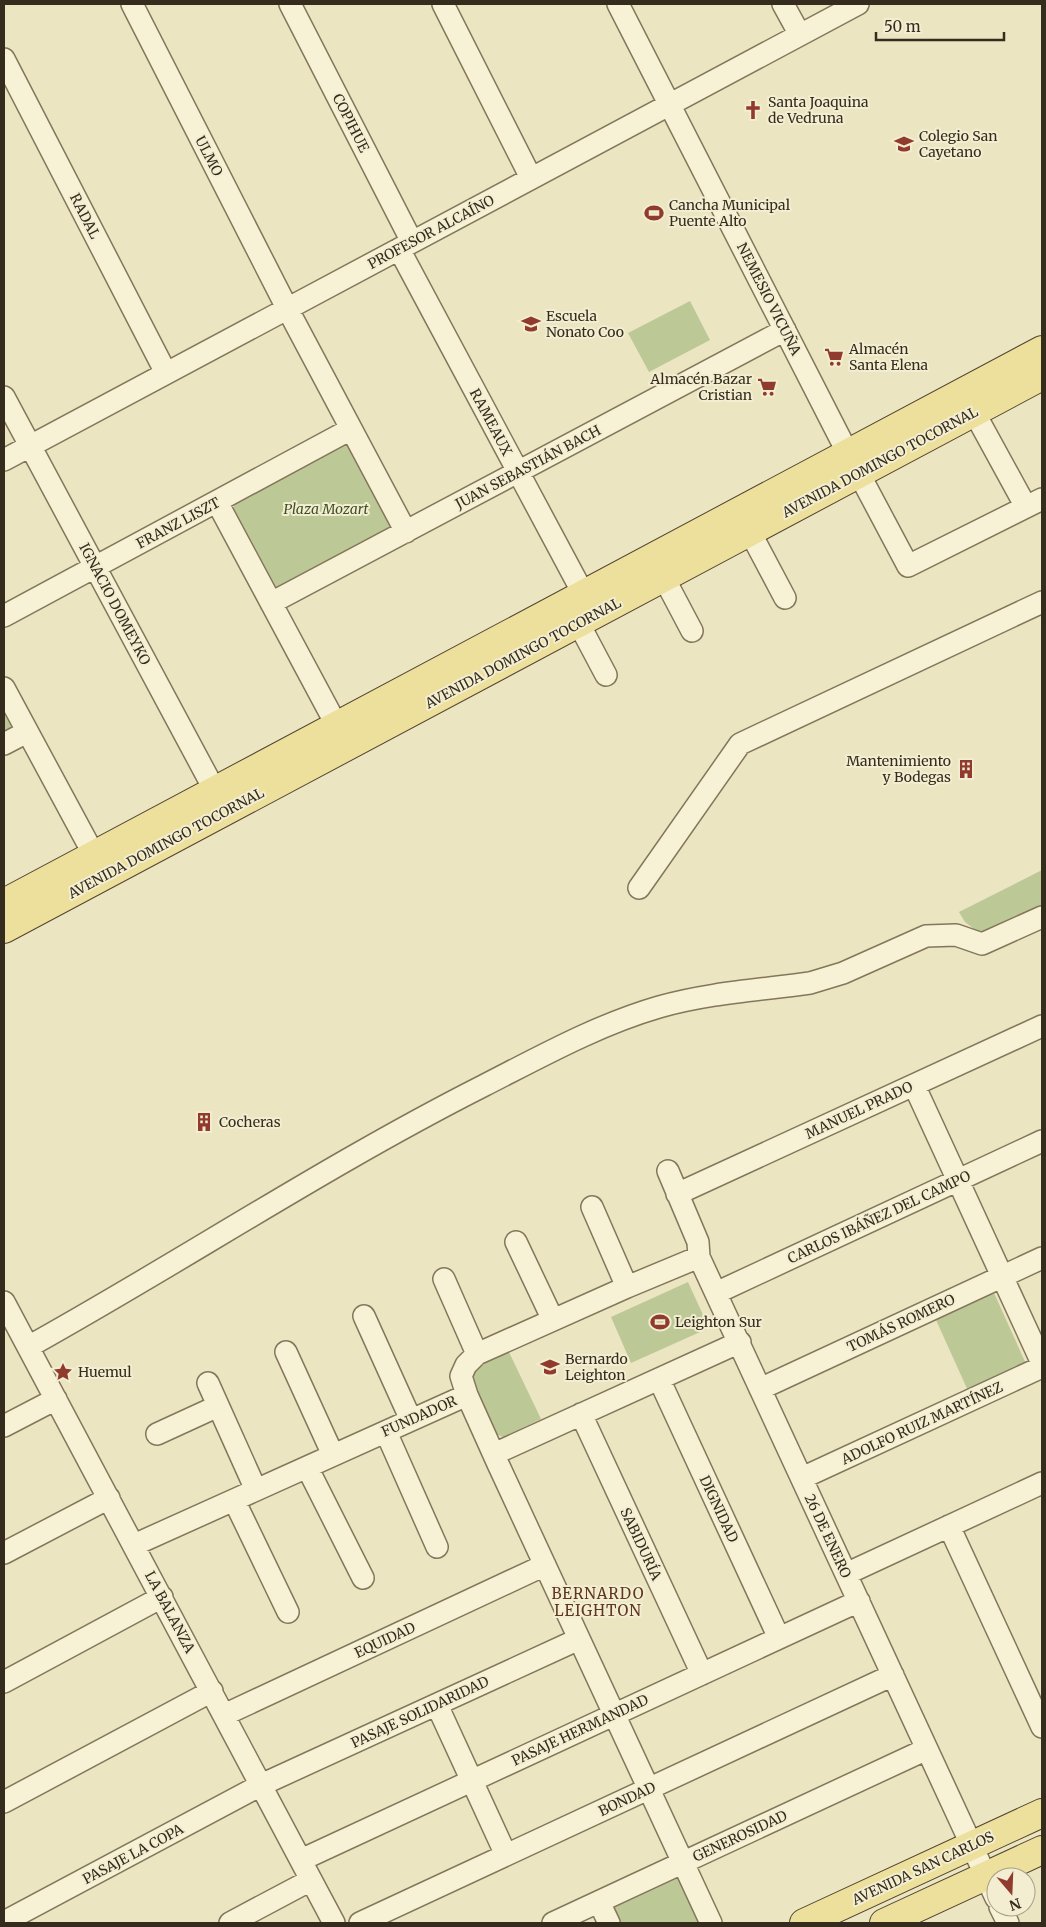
<svg xmlns="http://www.w3.org/2000/svg" width="1046" height="1927" font-family="Merriweather,serif">
<style>
.green{fill:#bcc997}
.lines{fill:none;stroke-linecap:round;stroke-linejoin:round}
.minor-casing{stroke:#84765a;stroke-width:24}
.major-casing{stroke:#52442f;stroke-width:30}
.minor{stroke:#f7f1d5;stroke-width:21}
.major{stroke:#eddf9c;stroke-width:28}
.labels{text-anchor:middle;stroke-width:4;stroke-linejoin:round;paint-order:stroke}
.poi-label{font-size:14px;fill:#352c1e;stroke:#f3eed1;text-anchor:start}
.street-label{font-size:14px;fill:#352c1e;stroke:#f3eed1}
.park-label{font-size:14px;font-style:italic;fill:#3f5025;stroke:#f3eed1}
.neighbourhood-label{font-size:15px;letter-spacing:1px;fill:#5f3620;stroke:#f3eed1}
</style>
<rect width="100%" height="100%" fill="#ebe5c2"/>
<!-- green -->
<path class="green" d="M 690,301 L 710,340 L 649,372 L 628,333 Z
M 344,444 L 354,446 L 395,520 L 391,531 L 283,588 L 273,589 L 234,513 L 234,502 Z
M 4,703 L 17,728 L 4,740 Z
M 1042,870 L 1042,909 L 988,933 L 978,932 L 965,922 L 959,912 Z
M 688,1282 L 709,1328 L 631,1363 L 611,1317 Z
M 994,1293 L 1027,1366 L 969,1393 L 936,1320 Z
M 507,1348 L 541,1419 L 503,1437 L 491,1432 L 467,1378 L 471,1365 Z
M 682,1874 L 706,1923 L 618,1923 L 610,1908 Z"/>
<g class="lines">
<!-- minor casing -->
<g class="minor-casing">
<path id="minor" d="M 132,4 L 287,308 L 406,532
M 290,4 L 412,242
M 443,4 L 531,178
M 618,4 L 840,438 L 908,566 L 1042,499
M 783,4 L 800,35
M 4,59 L 166,373
M 399,249 L 584,595
M 4,397 L 222,804
M 974,412 L 1026,507
M 4,460 L 858,4
M 217,502 L 337,726
M 750,532 L 785,598
M 664,578 L 692,631
M 271,603 L 785,330
M 4,616 L 351,429
M 579,624 L 606,675
M 4,688 L 94,855
M 4,744 L 27,732
M 639,888 L 740,744 L 1042,602
M 914,1085 L 1042,1363
M 668,1171 L 698,1242 L 699,1257 L 996,1898
M 677,1194 L 1042,1026
M 592,1207 L 627,1287
M 516,1242 L 553,1320
M 699,1257 L 627,1287 L 477,1354 L 466,1365 L 461,1376 L 467,1395 L 498,1464 L 711,1923
M 444,1279 L 477,1354
M 716,1293 L 1042,1141
M 4,1302 L 334,1923
M 364,1316 L 411,1420
M 28,1347 C 181,1262 327,1165 483,1086 C 540,1057 597,1025 659,1007 C 708,993 759,990 810,983 L 843,973 L 926,936 L 956,935 L 982,944 L 1042,917
M 286,1352 L 333,1455
M 659,1379 L 779,1638
M 208,1383 L 256,1490
M 760,1389 L 1042,1258
M 581,1414 L 702,1674
M 4,1426 L 56,1399
M 386,1432 L 437,1547
M 157,1434 L 218,1406
M 494,1454 L 740,1342
M 307,1467 L 363,1578
M 802,1478 L 1042,1367
M 234,1500 L 288,1612
M 949,1526 L 1042,1727
M 134,1545 L 467,1395
M 4,1553 L 109,1498
M 846,1574 L 1042,1483
M 4,1682 L 162,1597
M 437,1705 L 506,1855
M 224,1715 L 545,1565
M 4,1802 L 212,1691
M 301,1860 L 859,1601
M 599,1902 L 609,1923
M 1000,1907 L 1008,1923
M 4,1922 L 261,1785 L 579,1639
M 230,1923 L 311,1880
M 360,1923 L 893,1675
M 553,1923 L 927,1749"/>
</g>
<!-- major casing -->
<g class="major-casing">
<path id="major" d="M 4,903 L 1042,350
M 4,929 L 1042,376
M 804,1923 L 1042,1813
M 884,1923 L 1042,1850"/>
</g>
<!-- minor -->
<use href="#minor" class="minor"/>
<!-- major -->
<use href="#major" class="major"/>
</g>
<!-- icons -->
<defs>
<g id="church-bare" transform="scale(1.5)"><path d="M-1.2-6h2.4v3.5h3.3v2.4h-3.3V6h-2.4V-.1h-3.3v-2.4h3.3Z" fill="#903b2e" stroke="#f3eed1" stroke-width="2.5" paint-order="stroke"/></g>
<g id="school-bare" transform="scale(1.5)"><path d="M0-5L7-2L0 1L-7-2ZM-4 1L0 2.5L4 1V4Q0 6-4 4Z" fill="#903b2e" stroke="#f3eed1" stroke-width="2.5" paint-order="stroke"/></g>
<g id="stadium-bare" transform="scale(1.5)"><path d="M0-5a6.5 5 0 1 0 0 10a6.5 5 0 1 0 0-10ZM-3.5-1.8h7v3.6h-7Z" fill="#903b2e" stroke="#f3eed1" stroke-width="2.5" paint-order="stroke"/></g>
<g id="supermarket-bare" transform="scale(1.5)"><path d="M-6-5.5h2.5l.6 2H6L4.5 2H-2.5L-4.4-4H-6ZM-1.5 3.2a1.3 1.3 0 1 0 .1 0ZM3 3.2a1.3 1.3 0 1 0 .1 0Z" fill="#903b2e" stroke="#f3eed1" stroke-width="2.5" paint-order="stroke"/></g>
<g id="building-bare" transform="scale(1.5)"><path d="M-4-6H4V6H1V3H-1V6H-4ZM-2.5-4.3h1.7v1.8h-1.7ZM.8-4.3h1.7v1.8H.8ZM-2.5-1h1.7V.8h-1.7ZM.8-1h1.7V.8H.8Z" fill="#903b2e" stroke="#f3eed1" stroke-width="2.5" paint-order="stroke"/></g>
<g id="sight-bare" transform="scale(1.5)"><path d="M0-6L1.8-2.2L6-1.7L2.9 1.2L3.7 5.4L0 3.3L-3.7 5.4L-2.9 1.2L-6-1.7L-1.8-2.2Z" fill="#903b2e" stroke="#f3eed1" stroke-width="2.5" paint-order="stroke"/></g>
</defs>
<g fill-rule="evenodd">
<use href="#church-bare" x="753" y="110"/>
<use href="#school-bare" x="904" y="144"/>
<use href="#stadium-bare" x="654" y="213"/>
<use href="#school-bare" x="531" y="324"/>
<use href="#supermarket-bare" x="834" y="357"/>
<use href="#supermarket-bare" x="767" y="387"/>
<use href="#building-bare" x="966" y="769"/>
<use href="#building-bare" x="204" y="1122"/>
<use href="#stadium-bare" x="660" y="1322"/>
<use href="#school-bare" x="550" y="1367"/>
<use href="#sight-bare" x="63" y="1372"/>
</g>
<g class="labels">
<!-- poi labels -->
<g class="poi-label">
<text x="768" y="107">Santa Joaquina<tspan x="768" dy="16">de Vedruna</tspan></text>
<text x="919" y="141">Colegio San<tspan x="919" dy="16">Cayetano</tspan></text>
<text x="669" y="210">Cancha Municipal<tspan x="669" dy="16">Puente Alto</tspan></text>
<text x="546" y="321">Escuela<tspan x="546" dy="16">Nonato Coo</tspan></text>
<text x="849" y="354">Almacén<tspan x="849" dy="16">Santa Elena</tspan></text>
<text x="752" y="384" text-anchor="end">Almacén Bazar<tspan x="752" dy="16">Cristian</tspan></text>
<text x="951" y="766" text-anchor="end">Mantenimiento<tspan x="951" dy="16">y Bodegas</tspan></text>
<text x="219" y="1127">Cocheras</text>
<text x="675" y="1327">Leighton Sur</text>
<text x="565" y="1364">Bernardo<tspan x="565" dy="16">Leighton</tspan></text>
<text x="78" y="1377">Huemul</text>
</g>
<!-- street labels -->
<g class="street-label">
<text transform="translate(351 123) rotate(63)" y="5">COPIHUE</text>
<text transform="translate(209 156) rotate(63)" y="5">ULMO</text>
<text transform="translate(85 216) rotate(63)" y="5">RADAL</text>
<text transform="translate(431 232) rotate(-28)" y="5">PROFESOR ALCAÍNO</text>
<text transform="translate(769 299) rotate(63)" y="5">NEMESIO VICUÑA</text>
<text transform="translate(491 422) rotate(62)" y="5">RAMEAUX</text>
<text transform="translate(880 462) rotate(-28)" y="5">AVENIDA DOMINGO TOCORNAL</text>
<text transform="translate(528 467) rotate(-28)" y="5">JUAN SEBASTIÁN BACH</text>
<text transform="translate(178 523) rotate(-28)" y="5">FRANZ LISZT</text>
<text transform="translate(115 604) rotate(62)" y="5">IGNACIO DOMEYKO</text>
<text transform="translate(523 653) rotate(-28)" y="5">AVENIDA DOMINGO TOCORNAL</text>
<text transform="translate(166 843) rotate(-28)" y="5">AVENIDA DOMINGO TOCORNAL</text>
<text transform="translate(859 1110) rotate(-25)" y="5">MANUEL PRADO</text>
<text transform="translate(879 1217) rotate(-25)" y="5">CARLOS IBÁÑEZ DEL CAMPO</text>
<text transform="translate(901 1323) rotate(-25)" y="5">TOMÁS ROMERO</text>
<text transform="translate(419 1416) rotate(-24)" y="5">FUNDADOR</text>
<text transform="translate(922 1423) rotate(-25)" y="5">ADOLFO RUIZ MARTÍNEZ</text>
<text transform="translate(719 1509) rotate(65)" y="5">DIGNIDAD</text>
<text transform="translate(828 1536) rotate(65)" y="5">26 DE ENERO</text>
<text transform="translate(641 1544) rotate(65)" y="5">SABIDURÍA</text>
<text transform="translate(170 1612) rotate(62)" y="5">LA BALANZA</text>
<text transform="translate(385 1640) rotate(-25)" y="5">EQUIDAD</text>
<text transform="translate(420 1712) rotate(-25)" y="5">PASAJE SOLIDARIDAD</text>
<text transform="translate(580 1730) rotate(-25)" y="5">PASAJE HERMANDAD</text>
<text transform="translate(627 1799) rotate(-25)" y="5">BONDAD</text>
<text transform="translate(740 1836) rotate(-25)" y="5">GENEROSIDAD</text>
<text transform="translate(133 1854) rotate(-28)" y="5">PASAJE LA COPA</text>
<text transform="translate(923 1868) rotate(-25)" y="5">AVENIDA SAN CARLOS</text>
</g>
<!-- park labels -->
<g class="park-label">
<text x="326" y="514">Plaza Mozart</text>
</g>
<!-- neighbourhood labels -->
<g class="neighbourhood-label">
<text x="598" y="1599">BERNARDO<tspan x="598" dy="17">LEIGHTON</tspan></text>
</g>
</g>
<!-- border -->
<rect width="1046" height="1927" fill="none" stroke="#352c1e" stroke-width="10"/>
<!-- north arrow -->
<g transform="translate(1011 1892) rotate(161)"><circle r="24" fill="#f3eed1" stroke="#a7a089"/>
<path d="M0-4L9 19L0 12L-9 19Z" fill="#903b2e"/>
<text y="-8" font-size="14" font-weight="bold" text-anchor="middle" fill="#352c1e">N</text>
</g>
<!-- scale -->
<path d="M876 32v8h128v-8" fill="none" stroke="#352c1e" stroke-width="2.5"/>
<text x="884" y="32" font-size="15" fill="#352c1e" stroke="#f3eed1" stroke-width="4" paint-order="stroke">50 m</text>
</svg>
